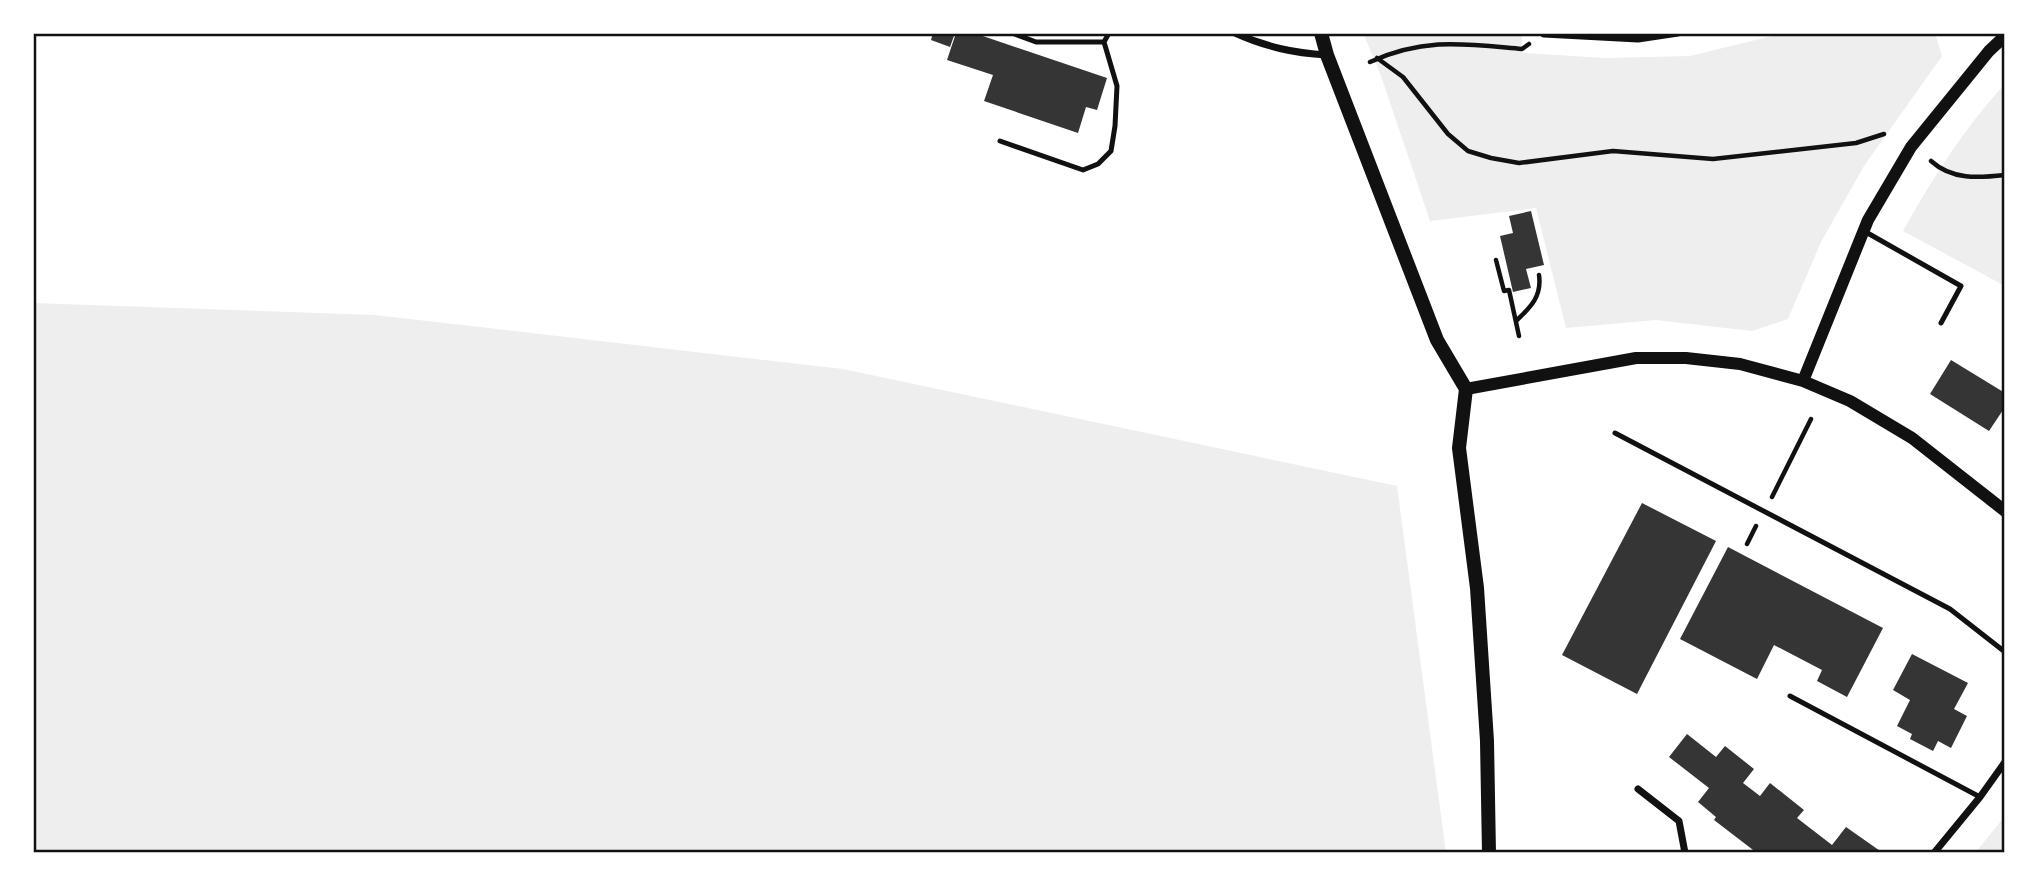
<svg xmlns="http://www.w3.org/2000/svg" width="2038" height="886" font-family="Lora,serif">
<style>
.green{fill:#eee}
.building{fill:#353535}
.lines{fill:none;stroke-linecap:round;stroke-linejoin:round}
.path{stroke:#111;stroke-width:4.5}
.service{stroke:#111;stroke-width:5}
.minor{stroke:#111;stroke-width:7}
.tertiary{stroke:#111;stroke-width:12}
.secondary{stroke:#111;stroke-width:14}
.neatline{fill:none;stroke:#111;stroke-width:2.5}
</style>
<rect width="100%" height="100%" fill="#fff"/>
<!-- green -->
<path class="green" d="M 1363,33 L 1522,33 L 1522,53 L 1605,58 L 1690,56 L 1784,33 L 1935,33 L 1942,56 L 1864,166 L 1821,242 L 1788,319 L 1752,331 L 1656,320 L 1566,328 L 1536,208 L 1430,221 L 1381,76 Z
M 2005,84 L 2005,286 L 1903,231 C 1932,179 1964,128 2005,84 Z
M 33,303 L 375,315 L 843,369 L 1397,486 L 1446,853 L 33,853 Z
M 2005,816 L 2005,853 L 1975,853 Z"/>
<!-- building -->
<path class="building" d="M 933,33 L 955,33 L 950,47 L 931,40 Z
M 956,33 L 974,33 L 1107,78 L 1097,110 L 1086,107 L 1078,133 L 984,101 L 993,75 L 947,60 Z
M 1531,211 L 1544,265 L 1526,269 L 1531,288 L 1513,292 L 1500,236 L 1513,233 L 1509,216 Z
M 1951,360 L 2005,393 L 2005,407 L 1989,431 L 1930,394 Z
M 1642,503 L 1716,541 L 1637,694 L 1562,655 Z
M 1728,547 L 1883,628 L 1847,697 L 1817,681 L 1822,670 L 1774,645 L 1757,679 L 1680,639 Z
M 1912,654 L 1968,683 L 1954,709 L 1967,716 L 1951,748 L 1938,741 L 1933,751 L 1910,739 L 1912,734 L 1897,726 L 1910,700 L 1893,690 Z
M 1687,734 L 1716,757 L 1725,746 L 1754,769 L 1743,783 L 1760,796 L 1770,783 L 1804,810 L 1797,818 L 1832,845 L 1846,827 L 1883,853 L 1757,853 L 1714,820 L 1716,817 L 1698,802 L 1709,788 L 1669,757 Z"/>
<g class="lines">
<!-- path -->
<path class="path" d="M 1377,58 L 1403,77 L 1448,134 L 1468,151 L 1491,158 L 1519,163 L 1613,151 L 1713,159 L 1856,143 L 1884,134
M 1370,62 C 1425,37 1465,44 1522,49 L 1529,44
M 1931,161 C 1952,180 1978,178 2005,175
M 1496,260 L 1504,291 L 1509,290 L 1519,336
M 1516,321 C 1531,307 1542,296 1539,275
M 1772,497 L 1811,419
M 1747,544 L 1756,526"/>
<!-- service -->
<path class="service" d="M 1012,33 L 1036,42 L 1104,42
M 1000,141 L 1083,170 L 1098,164 L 1111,151 L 1115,126 L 1117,86 L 1104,42 L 1109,33
M 1864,231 L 1961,286 L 1941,323
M 1615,433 L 1950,609 L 2005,652
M 1790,696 L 1980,797"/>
<!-- minor -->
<path class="minor" d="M 1235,33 C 1266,47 1293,53 1327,55
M 1544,34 L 1638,39 L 1678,33
M 1638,789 L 1679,821 L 1685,853
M 1934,853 L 1980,797 L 2005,762"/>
<!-- tertiary -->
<path class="tertiary" d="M 1803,381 L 1868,220 L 1911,147 L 1989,51 L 2005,36
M 1466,389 L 1636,358 L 1686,358 L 1740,364 L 1803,381 L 1850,401 L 1912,438 L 2005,511"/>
<!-- secondary -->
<path class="secondary" d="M 1321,33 L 1327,55 L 1437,340 L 1466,389 L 1459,448 L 1477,588 L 1487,741 L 1489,853"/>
</g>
<!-- border -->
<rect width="2038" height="886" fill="none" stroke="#ffffff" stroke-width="70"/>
<rect x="35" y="35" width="1968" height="816" class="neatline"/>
</svg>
